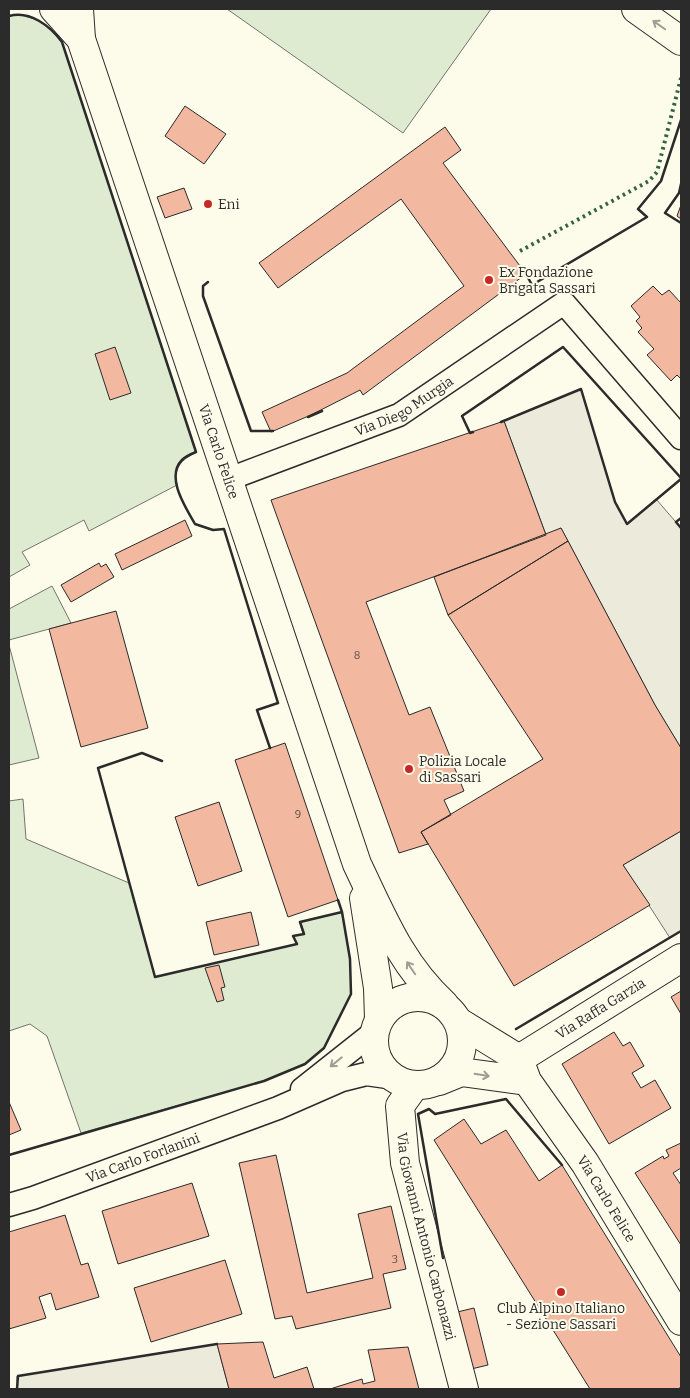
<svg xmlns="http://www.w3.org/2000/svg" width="690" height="1398" font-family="Bitter,serif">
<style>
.green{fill:#deebd1;stroke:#74746e}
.parking{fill:#eceadb;stroke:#74746e}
.building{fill:#f2b8a0;stroke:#2b2b2b}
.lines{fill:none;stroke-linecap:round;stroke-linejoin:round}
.minor-casing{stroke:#2b2b2b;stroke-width:25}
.tertiary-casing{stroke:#2b2b2b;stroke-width:30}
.secondary-casing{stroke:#2b2b2b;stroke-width:30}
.minor{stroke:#fdfbea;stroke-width:22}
.tertiary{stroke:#fdfbea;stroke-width:28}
.secondary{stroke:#fdfbea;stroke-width:28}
.hedge{stroke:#34623c;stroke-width:4;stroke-dasharray:2.5 4;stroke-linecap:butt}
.wall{stroke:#2b2b2b;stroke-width:2.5}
.oneway{stroke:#9e9d94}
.poi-dot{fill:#c62828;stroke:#fdfbea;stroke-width:2}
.labels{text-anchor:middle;stroke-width:4;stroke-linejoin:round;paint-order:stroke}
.number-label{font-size:11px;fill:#5d4e48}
.poi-label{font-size:14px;fill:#2b2b2b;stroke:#fdfbea;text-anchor:start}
.street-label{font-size:14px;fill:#2b2b2b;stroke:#fdfbea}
</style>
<rect width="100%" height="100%" fill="#fdfbea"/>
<!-- green -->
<path class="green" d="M 227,9 L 491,9 L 403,133 Z
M 15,15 C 35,16 50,26 62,42 L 196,452 C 182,460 173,467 177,485 L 89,531 L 84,520 L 22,552 L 30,565 L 9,577 L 9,16 Z
M 52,586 L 71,623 L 9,640 L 9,609 Z
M 9,645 L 39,758 L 9,765 Z
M 23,799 L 26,839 L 129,883 L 155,977 L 297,944 L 293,936 L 303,934 L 300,922 L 342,912 L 350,959 L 351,994 L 324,1048 L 305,1064 L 264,1081 L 81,1133 L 47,1036 L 30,1024 L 9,1031 L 9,801 Z"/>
<!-- parking -->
<path class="parking" d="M 581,389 L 615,502 L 627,524 L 656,499 L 681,528 L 681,748 L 655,705 L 561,528 L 546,535 L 504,421 Z
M 681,831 L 681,931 L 670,938 L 623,865 Z
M 217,1344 L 229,1389 L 17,1389 L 17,1376 Z"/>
<!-- building -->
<path class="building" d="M 185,106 L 226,134 L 204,164 L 165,136 Z
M 445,127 L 461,150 L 443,163 L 526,274 L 363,395 L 360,390 L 311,415 L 271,432 L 262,412 L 347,373 L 464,286 L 401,199 L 278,288 L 259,263 Z
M 184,188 L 192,209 L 165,218 L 157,197 Z
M 681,205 L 681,219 L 677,216 Z
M 653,286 L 662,295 L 669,290 L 681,303 L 681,379 L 677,375 L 671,381 L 647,355 L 654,349 L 638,332 L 642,328 L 636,321 L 640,317 L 631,306 Z
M 115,347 L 131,393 L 110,400 L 95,354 Z
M 504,421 L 546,535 L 366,602 L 409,715 L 430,707 L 464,791 L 444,800 L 451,815 L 421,832 L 428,844 L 399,853 L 271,500 Z
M 185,520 L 192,536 L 122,570 L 115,554 Z
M 561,528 L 568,541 L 448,615 L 434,577 Z
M 568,541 L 655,705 L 681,748 L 681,831 L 623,865 L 650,905 L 514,986 L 421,832 L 543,759 L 448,615 Z
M 99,563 L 101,567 L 106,564 L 114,577 L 71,602 L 61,585 Z
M 116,611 L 148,728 L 81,747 L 49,629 Z
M 285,743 L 338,900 L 288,917 L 235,760 Z
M 219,802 L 242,871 L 198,886 L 175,817 Z
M 251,912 L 259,945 L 214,955 L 206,922 Z
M 219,965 L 225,987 L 221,988 L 224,1000 L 217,1002 L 205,968 Z
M 681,991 L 681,1014 L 671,997 Z
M 614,1032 L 623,1046 L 630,1042 L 644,1066 L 632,1073 L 641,1088 L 655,1080 L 671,1108 L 609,1144 L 562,1064 Z
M 9,1102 L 21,1130 L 9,1135 Z
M 464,1119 L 481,1144 L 506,1130 L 539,1181 L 562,1165 L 681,1357 L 681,1387 L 678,1389 L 590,1389 L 434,1140 Z
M 681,1143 L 681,1168 L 673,1173 L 681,1185 L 681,1245 L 635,1173 L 663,1156 L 664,1159 L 669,1156 L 666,1150 Z
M 276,1155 L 307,1293 L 373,1278 L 358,1214 L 391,1206 L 406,1269 L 383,1274 L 391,1308 L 296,1329 L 292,1316 L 275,1319 L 239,1163 Z
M 192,1183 L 209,1236 L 118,1264 L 102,1211 Z
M 65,1215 L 81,1265 L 88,1263 L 99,1297 L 56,1310 L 51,1293 L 39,1297 L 46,1318 L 9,1329 L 9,1232 Z
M 225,1260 L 242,1314 L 151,1342 L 134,1288 Z
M 474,1308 L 488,1365 L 467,1370 L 453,1313 Z
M 263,1342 L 274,1378 L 307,1367 L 314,1389 L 229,1389 L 217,1344 Z
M 408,1347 L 419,1389 L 330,1389 L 362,1379 L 363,1384 L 375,1381 L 368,1350 Z"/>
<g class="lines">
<!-- minor casing -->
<g class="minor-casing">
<g id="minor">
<path id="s1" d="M 229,479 L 399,415 L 564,303 L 681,438"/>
<path d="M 302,1089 L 374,1032"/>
<path id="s2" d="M 9,1205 L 33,1198 L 278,1108 L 342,1080 L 366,1074 L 394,1078"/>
</g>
</g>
<!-- tertiary casing -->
<g class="tertiary-casing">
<g id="tertiary">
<path id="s3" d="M 415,1085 L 400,1106 L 405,1163 L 464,1389"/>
</g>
</g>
<!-- secondary casing -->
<g class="secondary-casing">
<g id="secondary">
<path d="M 54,9 L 81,39"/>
<path id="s4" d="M 79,9 L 81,39 L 357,864 C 382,916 401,965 444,1004"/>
<path d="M 636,9 L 681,41"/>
<path d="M 364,898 L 378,988 L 379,1019"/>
<circle cx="418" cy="1041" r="44"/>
<path id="s5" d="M 459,1022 L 519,1059 L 527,1081 L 585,1163 L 681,1321"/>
<path id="s6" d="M 519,1059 L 681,958"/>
<path d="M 439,1081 L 461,1072 L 527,1081"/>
</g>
</g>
<!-- minor -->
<use href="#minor" class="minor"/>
<!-- tertiary -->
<use href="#tertiary" class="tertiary"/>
<!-- secondary -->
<use href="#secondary" class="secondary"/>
<!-- hedge -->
<path class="hedge" d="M 520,251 L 649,181 L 657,172 L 681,78"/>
<!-- wall -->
<path class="wall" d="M 9,16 C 30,10 50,26 62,42 L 196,452 C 191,454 185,457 182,460 C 165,477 186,508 195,524 L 213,530 L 224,529 L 278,703 L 257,710 L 270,748
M 681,184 L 679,193 L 665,213 L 681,223
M 525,276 L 526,274 L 532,285 L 647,217 L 638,209 L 661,181 L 681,120
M 208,282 L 203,286 L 203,296 L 251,431 L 273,431
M 308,417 L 322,411
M 501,422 L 581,389 L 615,502 L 627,524 L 681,479
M 473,432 L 470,433 L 462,416 L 563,347 L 681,478
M 681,518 L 676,522 L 681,528
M 162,761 L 142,753 L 98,768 L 155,977 L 297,944 L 293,936 L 304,934 L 300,922 L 342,912
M 516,1029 L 681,931
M 9,1155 L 264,1081 L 305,1064 L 324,1048 L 351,994 L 350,959 L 342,912 L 338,900
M 443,1258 L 418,1114 L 429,1109 L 435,1114 L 506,1099 L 562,1165
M 17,1389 L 18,1376 L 217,1344"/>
</g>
<!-- one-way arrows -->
<defs><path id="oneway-shaft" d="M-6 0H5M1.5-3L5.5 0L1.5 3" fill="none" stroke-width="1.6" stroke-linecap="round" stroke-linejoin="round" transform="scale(1.25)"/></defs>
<g class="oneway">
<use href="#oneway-shaft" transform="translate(659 25) rotate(-145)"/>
<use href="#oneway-shaft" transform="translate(411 968) rotate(-124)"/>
<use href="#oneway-shaft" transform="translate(336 1062) rotate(141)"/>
<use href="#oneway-shaft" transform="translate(482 1075) rotate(9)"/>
</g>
<!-- markers -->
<g class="poi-dot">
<circle cx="208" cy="204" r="5"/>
<circle cx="489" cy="280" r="5"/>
<circle cx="409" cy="769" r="5"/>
<circle cx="561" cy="1292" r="5"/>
</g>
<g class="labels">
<!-- number labels -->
<g class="number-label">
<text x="357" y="659">8</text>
<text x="298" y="818">9</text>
<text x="395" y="1263">3</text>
</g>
<!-- poi labels -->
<g class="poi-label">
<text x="218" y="209">Eni</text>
<text x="499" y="277">Ex Fondazione<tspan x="499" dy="16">Brigata Sassari</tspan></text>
<text x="419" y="766">Polizia Locale<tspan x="419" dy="16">di Sassari</tspan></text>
<text x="561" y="1313" text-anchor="middle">Club Alpino Italiano<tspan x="561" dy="16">- Sezione Sassari</tspan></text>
</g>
<!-- street labels -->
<g class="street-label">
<text dy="5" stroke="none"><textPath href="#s1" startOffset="190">Via Diego Murgia</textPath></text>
<text dy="5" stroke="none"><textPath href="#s4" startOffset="465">Via Carlo Felice</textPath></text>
<text dy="5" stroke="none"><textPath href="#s6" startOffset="96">Via Raffa Garzia</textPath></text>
<text dy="5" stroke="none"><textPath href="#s2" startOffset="142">Via Carlo Forlanini</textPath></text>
<text dy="5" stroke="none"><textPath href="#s5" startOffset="236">Via Carlo Felice</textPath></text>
<text dy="5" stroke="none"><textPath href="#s3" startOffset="159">Via Giovanni Antonio Carbonazzi</textPath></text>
</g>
</g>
<!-- border -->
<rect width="690" height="1398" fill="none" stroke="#2b2b2b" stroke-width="20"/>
</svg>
